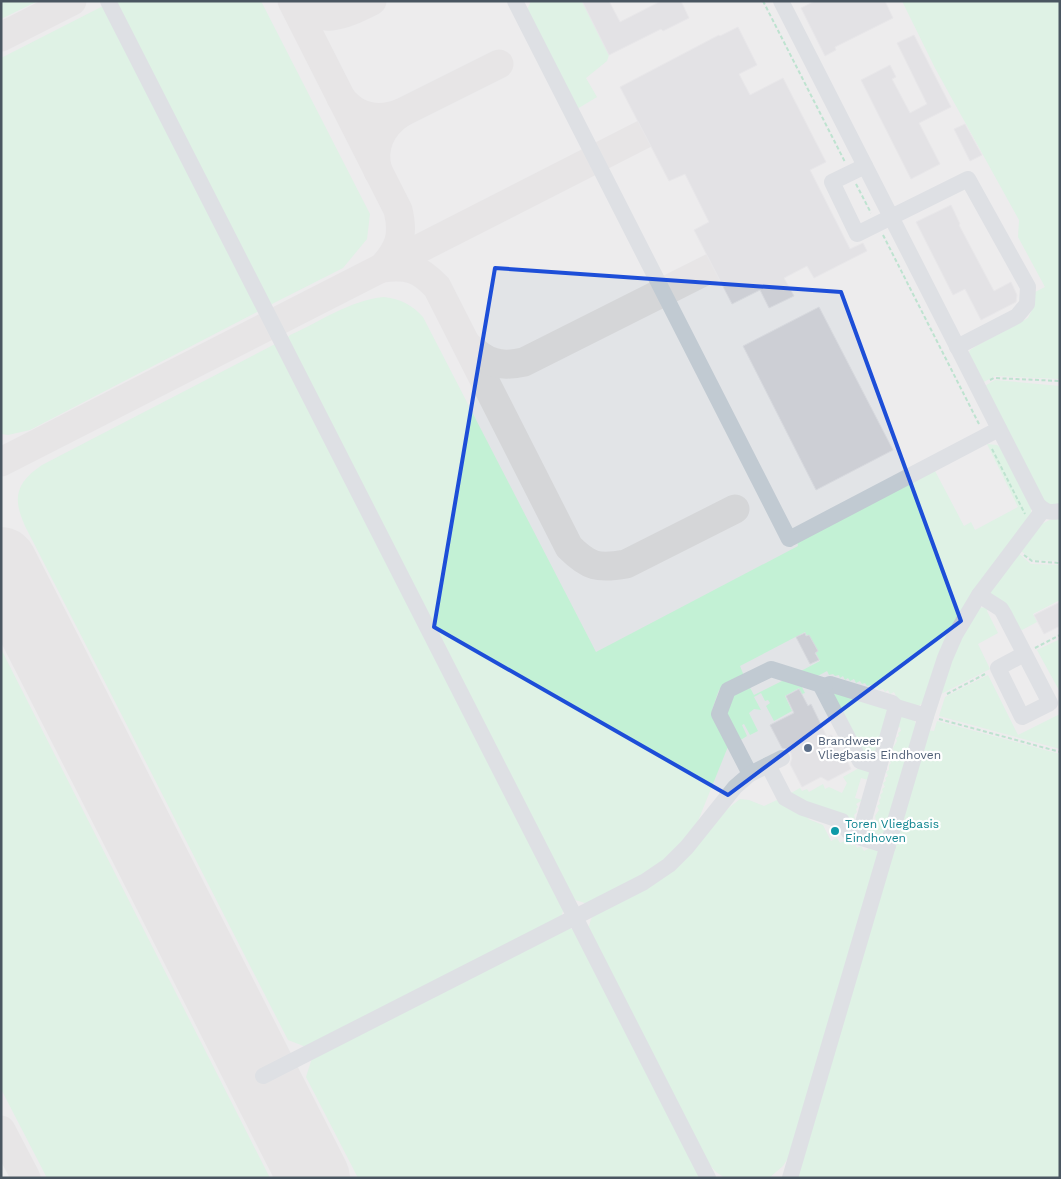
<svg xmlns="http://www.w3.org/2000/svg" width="1061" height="1179" viewBox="0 0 1061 1179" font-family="'Work Sans',sans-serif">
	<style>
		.airport { fill: #e2e4e7 }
		.green { fill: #c3f1d5 }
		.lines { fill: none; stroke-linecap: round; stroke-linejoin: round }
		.taxiway { stroke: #d5d6d8; stroke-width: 29 }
		.runway { stroke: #d5d6d8; stroke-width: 72 }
		.building { fill: #cdcfd5; stroke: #d7d9de }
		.path { stroke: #7ad0a6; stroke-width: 2; stroke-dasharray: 4 2.5; stroke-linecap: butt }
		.minor { stroke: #c1cad2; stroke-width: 16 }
		.marked { fill: none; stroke: #1d4ed8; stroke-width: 4; stroke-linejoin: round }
		.service-dot { fill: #5c6f8a; stroke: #fff; stroke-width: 2 }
		.culture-dot { fill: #0f9aa8; stroke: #fff; stroke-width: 2 }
		.labels { text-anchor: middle; stroke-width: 4.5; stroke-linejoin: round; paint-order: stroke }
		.service-label { font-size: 12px; fill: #4e5e75; stroke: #fff; text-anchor: start }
		.culture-label { font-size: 12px; fill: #0d838f; stroke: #fff; text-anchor: start }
	</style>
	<rect width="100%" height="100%" fill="#f5f3f3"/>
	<rect class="airport" x="1" y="1" width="1059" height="1177"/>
	<g class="green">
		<polygon points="1,1 38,1 1,19"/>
		<polygon points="114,1 261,1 370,214 367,239 343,268 270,305"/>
		<polygon points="531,1 585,1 610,52 607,61 586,78 597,97 577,109 527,10"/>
		<polygon points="902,1 1060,1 1060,379 995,376 982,383 968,356 970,350 978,345 1028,318 1033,308 1035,292 1045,287 1018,237 1019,220 935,68"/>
		<polygon points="105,5 259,311 30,430 8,435 1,434 1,58"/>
		<path d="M384,297C401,299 412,305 423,317L596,652L798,546L797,540L934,469L964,526L971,522L975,530L1018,507L987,444L997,445L1001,448L1031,508V514L925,702L916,707L899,702L894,692L890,694L888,690L885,692L883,689L879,690L877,687L874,689L871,685L867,686L865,683L862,684L860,681L856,683L854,679L850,681L848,678L845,680L843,676L840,678L839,675L835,676L833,674L829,675L827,671L814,678L799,672L820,661L805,632L740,666L744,676L719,690L712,710L729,746L727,749L696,826L684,841L656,867L588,904L572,899L286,339L290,335C320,322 350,300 384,297Z"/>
		<path d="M277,343L564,907L561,918L306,1047L288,1040L25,526C12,497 16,483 42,465Z"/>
		<polygon points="995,380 1060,386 1060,505 1048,506 1041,500 983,387"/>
		<path d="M1060,517V561L1032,560L1019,549C1032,533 1039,521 1060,517Z"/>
		<polygon points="1017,552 1031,564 1060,565 1060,600 1033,614 1037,622 1022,630 1016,628 991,596 990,588"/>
		<polygon points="989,607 987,611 998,633 978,644 990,669 941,694 931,727 928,726 952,651 976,608"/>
		<polygon points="1060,639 1060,692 1037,650"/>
		<polygon points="1,649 270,1178 47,1178 1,1089"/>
		<polygon points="988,675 1018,735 1060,714 1060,749 939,716 945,697"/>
		<polygon points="786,679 801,685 805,693 802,694 799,688 785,696 792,711 774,721 766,706 770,703 768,700 765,701 761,693 754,697 761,710 754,709 749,713 758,731 750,735 744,724 742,725 747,736 739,741 726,716 733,695 749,686 754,695"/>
		<polygon points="831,691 888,706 879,755 869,762"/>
		<polygon points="900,715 912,717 918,727 885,835 883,833 871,837 866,827 876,820 875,816 879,810 877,806 880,804 879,800 881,798 880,795 883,792 882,789 885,787 883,783 886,781 885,778 888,776 886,772 889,770 889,765 891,763 890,761 893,758 891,755 894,753 893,748 897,741 896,738 899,736 898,733 901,731 900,727 893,730"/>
		<polygon points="937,721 1060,754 1060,1178 795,1178 927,730 934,731"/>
		<polygon points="859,768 874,774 872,781 861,778 855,798 866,801 861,801 856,804 858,807 856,809 857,812 854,815 855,818 852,820 857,830 789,794 800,788 802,791 807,789 809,792 823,784 825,789 829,787 842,793 847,783 843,777"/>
		<polygon points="740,799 749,800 764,806 779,799 809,818 808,819 823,825 831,841 837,838 840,843 845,841 846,844 850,843 852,846 855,844 857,848 861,846 864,851 875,845 880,856 790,1155 783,1166 769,1178 725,1178 716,1172 708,1163 588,930 591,919 596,913"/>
		<polygon points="567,927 577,931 702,1178 358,1178 306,1077 312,1058"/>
	</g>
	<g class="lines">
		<g class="taxiway">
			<path d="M292,1L398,210C404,235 400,248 382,268"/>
			<path d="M293,1C321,26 342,16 372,1"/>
			<polyline points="1,37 72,1"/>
			<path d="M341,98C356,117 378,122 401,113C381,126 371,148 378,171"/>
			<polyline points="401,113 499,64"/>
			<path d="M382,268C408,265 419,268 437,287L569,547C589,567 598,569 626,564L735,509"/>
			<path d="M467,345C486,362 498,368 524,362L713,267"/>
			<polyline points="1,462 644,134"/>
			<polyline points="1,1130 26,1178"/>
		</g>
		<polyline class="runway" points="1,563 314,1178"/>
	</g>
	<g class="building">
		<polygon points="582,1 609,1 620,22 661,1 681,1 689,18 663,31 661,29 609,55"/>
		<polygon points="815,1 885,1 893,18 835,47 836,50 825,56 801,8"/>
		<polygon points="738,27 757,65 739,74 750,95 783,78 826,162 810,170 850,249 863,243 867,251 814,278 807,266 784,278 794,296 769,308 760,290 732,304 694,230 709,222 685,174 669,181 620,87 719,35 720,36"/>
		<polygon points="914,35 951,107 919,123 940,164 911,179 861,80 890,65 896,77 892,79 910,113 927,104 897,43"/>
		<polygon points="965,124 982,155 970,161 954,129"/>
		<polygon points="951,205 960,224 959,225 994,291 1011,282 1017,295 1016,302 981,320 965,289 953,295 916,222"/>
		<polygon points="819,307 893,450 816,490 743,346"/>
		<polygon points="1060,602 1060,626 1044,634 1034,615"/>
		<polygon points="805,633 806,636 809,635 818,651 815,653 819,660 810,664 796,637"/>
		<polygon points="799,689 808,706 811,704 827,737 831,735 836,739 840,747 837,754 845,756 851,769 828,781 821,777 802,787 790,764 792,758 791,753 787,749 782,748 770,725 794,713 786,696"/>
	</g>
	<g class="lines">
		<g class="path">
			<polyline points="763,1 845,162"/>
			<polyline points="856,184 871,213"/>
			<polyline points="883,235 979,424"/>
			<polyline points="990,380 994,378 1060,381"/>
			<polyline points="992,449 1025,514"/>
			<polyline points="1024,555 1032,561 1060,563"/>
			<polyline points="1035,648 1060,635"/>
			<polyline points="947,694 985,674"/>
			<polyline points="939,719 1060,752"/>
		</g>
		<g class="minor">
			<polyline points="108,1 708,1178"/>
			<polyline points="515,1 789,539 999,429"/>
			<path d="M781,1L1038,505C1045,512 1050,513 1060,511"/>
			<polyline points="865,166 832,182 857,234 968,179 1028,287 1027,304 1017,316 957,347"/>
			<polyline points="979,595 1001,609 1004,614 1050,703 1022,717 998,668 1024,654"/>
			<polyline points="768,765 785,798 803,808 842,821 848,831 859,837"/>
			<polyline points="879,767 860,761 822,688 830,684 892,703 896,707"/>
			<polyline points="750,774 719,714 728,690 771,669 825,686"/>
			<polyline points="888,846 859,837 896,707 926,716"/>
			<polyline points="263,1076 644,882 669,865 687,847 735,787 750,774 782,758"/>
			<polyline points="790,1178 926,716 945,658 955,635 979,595 1043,510"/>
		</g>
	</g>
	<path d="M0 0H1061V1179H0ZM495,268L841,292L961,621L728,795L434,627Z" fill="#f5f3f3" fill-opacity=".55" fill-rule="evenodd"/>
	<path class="marked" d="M495,268L841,292L961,621L728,795L434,627Z"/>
	<circle class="service-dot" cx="808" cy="748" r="5"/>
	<circle class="culture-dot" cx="835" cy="831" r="5"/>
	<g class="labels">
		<g class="service-label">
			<text x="818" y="745">Brandweer<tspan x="818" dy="14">Vliegbasis Eindhoven</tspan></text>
		</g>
		<g class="culture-label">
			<text x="845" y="828">Toren Vliegbasis<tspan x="845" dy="14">Eindhoven</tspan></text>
		</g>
	</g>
	<rect width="1061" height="1179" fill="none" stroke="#4a5661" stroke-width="5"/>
</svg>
